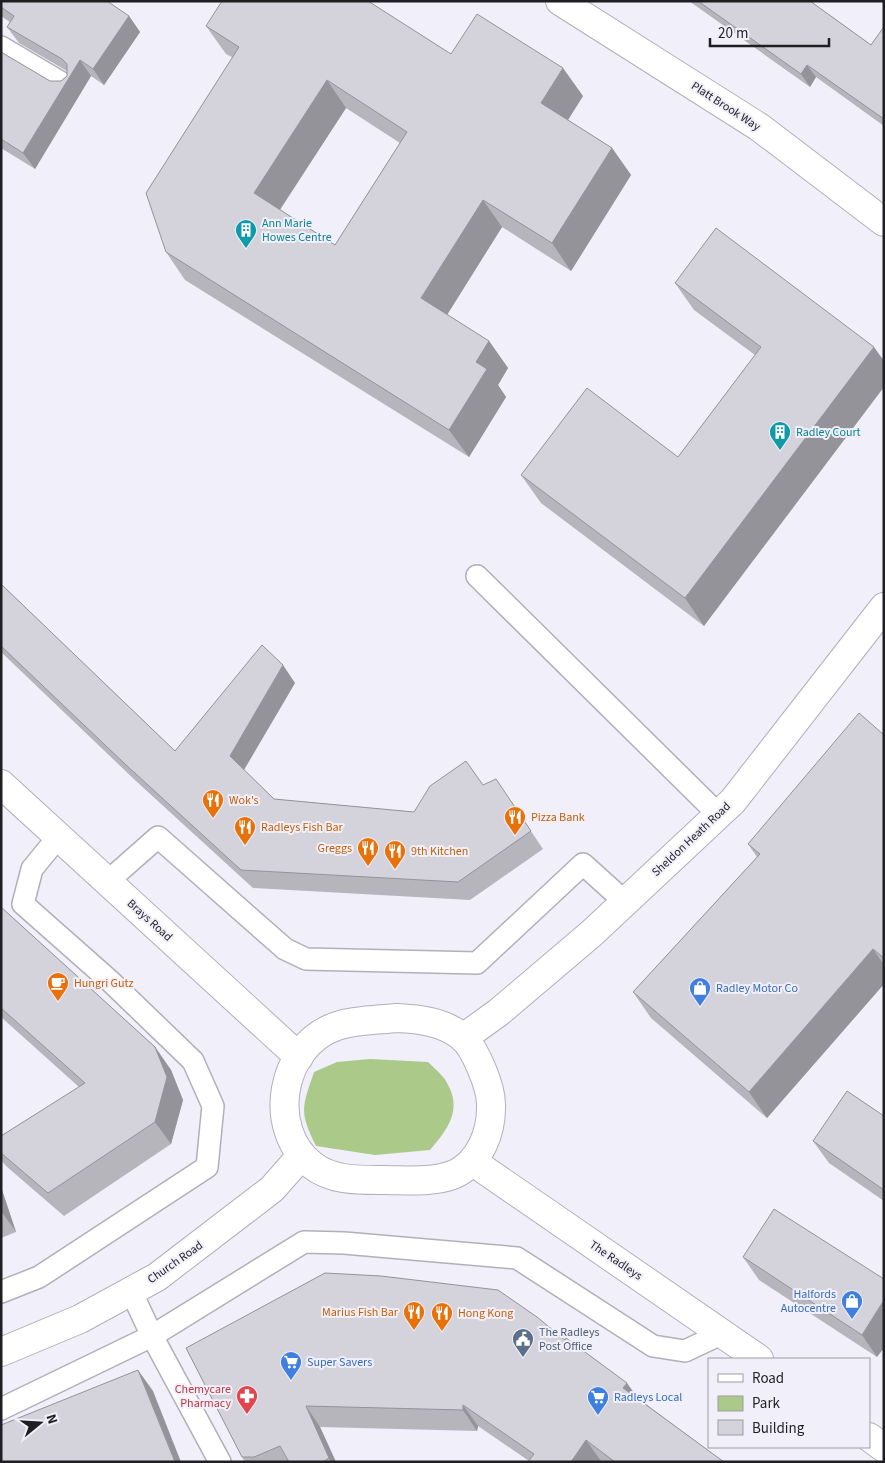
<svg xmlns="http://www.w3.org/2000/svg" width="885" height="1463" viewBox="0 0 885 1463" font-family="'Source Sans 3',sans-serif">
	<style>
		.green { fill: #abc988 }
		.lines { fill: none; stroke-linecap: round; stroke-linejoin: round }
		.service-casing { stroke: #b1b0b9; stroke-width: 24 }
		.minor-casing { stroke: #b1b0b9; stroke-width: 30 }
		.tertiary-casing { stroke: #b1b0b9; stroke-width: 30 }
		.service { stroke: #fff; stroke-width: 21 }
		.minor { stroke: #fff; stroke-width: 28 }
		.tertiary { stroke: #fff; stroke-width: 28 }
		.wall { fill: #b6b5bc; fill-rule: evenodd }
		.shaded-wall { fill: #949399 }
		.building { fill: #d4d2db; stroke: #949399; fill-rule: evenodd }
		.labels { text-anchor: middle; stroke-width: 4; stroke-linejoin: round; paint-order: stroke }
		.street-label { font-size: 12px; fill: #1f1e22; stroke: #f1eff9 }
		.culture-label { font-size: 12px; fill: #0d838f; stroke: #f1eff9; text-anchor: start }
		.food-label { font-size: 12px; fill: #c56008; stroke: #f1eff9; text-anchor: start }
		.shop-label { font-size: 12px; fill: #366cbe; stroke: #f1eff9; text-anchor: start }
		.service-label { font-size: 12px; fill: #4e5e75; stroke: #f1eff9; text-anchor: start }
		.health-label { font-size: 12px; fill: #be3a42; stroke: #f1eff9; text-anchor: end }
	</style>
	<rect width="100%" height="100%" fill="#f1eff9"/>
	<path class="green" d="M370,1059L428,1062C434,1068 443,1075 447,1083C463,1110 447,1130 430,1150L375,1155L316,1146C299,1111 302,1108 314,1072L337,1062Z"/>
	<g class="lines">
		<g class="service-casing">
			<g id="service">
				<polyline points="1,47 67,86"/>
				<polyline points="477,576 719,815"/>
				<polyline points="107,882 158,837 285,949 306,959 477,963 583,864 624,901"/>
				<polyline points="131,1291 152,1336 220,1462"/>
				<polyline points="1,1292 39,1277 207,1167 213,1106 193,1061 109,980 23,904 32,869 59,836"/>
				<polyline points="1,1409 152,1336 304,1242 344,1243 517,1258 653,1346 685,1351 723,1333"/>
			</g>
		</g>
		<g class="minor-casing">
			<polyline id="minor" points="560,1 759,127 884,222"/>
		</g>
		<g class="tertiary-casing">
			<g id="tertiary">
				<polyline points="1,784 299,1057"/>
				<path d="M397,1018C420,1019 443,1022 461,1036C475,1047 491,1087 491,1104C492,1132 480,1162 455,1174C433,1183 407,1180 384,1180C359,1180 332,1181 312,1165C266,1129 280,1045 337,1026C355,1020 378,1020 397,1018Z"/>
				<polyline points="463,1038 499,1012 592,933 733,801 884,607"/>
				<polyline points="473,1162 759,1359"/>
				<polyline points="1,1352 80,1319 157,1277 272,1189 301,1156"/>
				<polyline points="869,1437 884,1448"/>
			</g>
		</g>
		<use href="#service" class="service"/>
		<use href="#minor" class="minor"/>
		<use href="#tertiary" class="tertiary"/>
	</g>
	<g class="wall">
		<polygon points="1,1 129,16 140,32 104,85 91,76 35,169 1,148 1,52 50,81 61,81 67,76 67,71 19,43 7,27 10,22 1,16"/>
		<polygon points="689,1 810,1 871,45 884,29 884,126 816,77 810,87"/>
		<path d="M206,26L451,54L583,96L568,120L612,148L631,175L571,271L502,227L447,315L489,341L508,368L498,385L506,397L469,457L185,280L166,252L232,57L226,54ZM346,108L400,143L335,245L280,210Z"/>
		<polygon points="675,283 884,361 704,626 541,503 521,475 678,457 755,355 694,310"/>
		<polygon points="1,584 175,751 295,683 244,770 274,799 414,812 483,785 508,797 543,849 470,900 253,888 137,782 1,652"/>
		<polygon points="884,735 884,984 767,1118 651,1018 633,992 757,857 748,844"/>
		<polygon points="1,907 155,1047 171,1070 183,1100 171,1144 64,1216 6,1166 1,1160 1,1136 79,1087 1,1017"/>
		<polygon points="884,1116 884,1201 829,1163 813,1141"/>
		<polygon points="1,1187 16,1232 1,1238"/>
		<polygon points="743,1257 884,1279 877,1357 759,1280"/>
		<polygon points="565,1340 639,1399 724,1462 602,1462 601,1461 600,1462 528,1462 529,1461 478,1426 477,1431 320,1427 336,1462 245,1462 242,1457 186,1348"/>
	</g>
	<g class="shaded-wall">
		<polygon points="129,16 140,32 104,85 93,69"/>
		<polygon points="80,60 91,76 35,169 23,153"/>
		<polygon points="807,65 816,77 810,87 801,74"/>
		<polygon points="563,68 583,96 561,131 541,103"/>
		<polygon points="327,80 346,108 273,220 254,193"/>
		<polygon points="612,148 631,175 571,271 552,243"/>
		<polygon points="483,200 502,227 440,326 421,298"/>
		<polygon points="489,341 508,368 498,385 506,397 469,457 449,430 476,362"/>
		<polygon points="874,347 884,361 884,387 704,626 685,598"/>
		<polygon points="283,665 295,683 242,773 230,756"/>
		<polygon points="873,949 884,965 884,984 767,1118 749,1092"/>
		<polygon points="155,1047 171,1070 183,1100 171,1144 155,1122"/>
		<polygon points="1,1187 16,1232 1,1211"/>
		<polygon points="884,1300 884,1348 877,1357 862,1335"/>
		<polygon points="138,1370 153,1391 181,1462 175,1462"/>
		<polygon points="627,1383 642,1404 623,1388"/>
		<polygon points="463,1405 478,1426 477,1431 463,1410"/>
		<polygon points="306,1406 320,1427 336,1462 331,1462 329,1458"/>
		<polygon points="586,1440 601,1461 600,1462 571,1462"/>
	</g>
	<g class="building">
		<polygon points="1,1 107,1 129,16 93,69 80,60 23,153 1,139 1,52 50,81 61,81 67,76 67,64 62,59 7,27 14,16 1,7"/>
		<path d="M222,1H368L451,54L477,14L563,68L541,103L612,148L552,243L483,200L421,298L489,341L476,362L487,369L449,430L166,252L146,193L239,47L206,26ZM327,80L407,132L335,245L254,193Z"/>
		<polygon points="698,1 810,1 871,45 883,28 884,29 884,119 807,65 801,74"/>
		<polygon points="716,228 874,347 685,598 521,475 587,388 678,457 761,347 675,283"/>
		<polygon points="1,584 175,751 262,645 283,665 230,756 274,799 414,812 430,786 466,761 483,785 496,779 531,831 458,882 241,870 125,764 1,646"/>
		<polygon points="859,713 884,735 884,958 873,949 749,1092 633,992 760,854 748,844"/>
		<polygon points="1,907 155,1047 167,1077 155,1122 48,1193 1,1153 1,1136 85,1083 1,1008"/>
		<polygon points="847,1091 884,1116 884,1190 813,1141"/>
		<polygon points="774,1209 884,1279 884,1300 862,1335 743,1257"/>
		<polygon points="325,1273 381,1276 498,1290 537,1317 565,1340 566,1338 627,1383 623,1388 724,1462 615,1462 586,1440 571,1462 528,1462 534,1454 463,1405 463,1410 306,1406 329,1458 323,1462 289,1462 280,1446 254,1457 242,1457 186,1348"/>
		<polygon points="138,1370 175,1462 1,1462 1,1425"/>
	</g>
	<defs>
		<g id="building-pin" transform="scale(1.125)"><path d="M0 17L-7.5 6A9.5 9.5 0 1 1 7.5 6Z" fill="#0f9aa8" stroke="#f1eff9"/><path d="M-4-6H4V6H1V3H-1V6H-4ZM-2.5-4.3h1.7v1.8h-1.7ZM.8-4.3h1.7v1.8H.8ZM-2.5-1h1.7V.8h-1.7ZM.8-1h1.7V.8H.8Z" fill="#fff"/></g>
		<g id="restaurant-pin" transform="scale(1.125)"><path d="M0 17L-7.5 6A9.5 9.5 0 1 1 7.5 6Z" fill="#e8710a" stroke="#f1eff9"/><path d="M-5-6h1v4h1v-4h1v4h1v-4h1v5L-1.5 .5V6h-2V.5L-5-1ZM5-6V6H3V1.5H1.5Q1.5-4 5-6Z" fill="#fff"/></g>
		<g id="cafe-pin" transform="scale(1.125)"><path d="M0 17L-7.5 6A9.5 9.5 0 1 1 7.5 6Z" fill="#e8710a" stroke="#f1eff9"/><path d="M-5.5-4.5H6V0H3Q3 3.5 0 3.5H-2.5Q-5.5 3.5-5.5 0ZM3-3.2v2h1.7v-2ZM-6 4.5H4V6H-6Z" fill="#fff"/></g>
		<g id="shop-pin" transform="scale(1.125)"><path d="M0 17L-7.5 6A9.5 9.5 0 1 1 7.5 6Z" fill="#3f7fe0" stroke="#f1eff9"/><path d="M-5-2.5h2.3a2.7 3.5 0 0 1 5.4 0H5L5.5 6h-11ZM-1.5-2.5h3a1.5 2.3 0 0 0-3 0Z" fill="#fff"/></g>
		<g id="civic-pin" transform="scale(1.125)"><path d="M0 17L-7.5 6A9.5 9.5 0 1 1 7.5 6Z" fill="#5c6f8a" stroke="#f1eff9"/><path d="M-.6-6.5H3V-4.5H.6V-3L4-1V1h2V6H-6V1h2V-1L-.6-3ZM-1.2 2.5V6h2.4V2.5Z" fill="#fff"/></g>
		<g id="supermarket-pin" transform="scale(1.125)"><path d="M0 17L-7.5 6A9.5 9.5 0 1 1 7.5 6Z" fill="#3f7fe0" stroke="#f1eff9"/><path d="M-6-5.5h2.5l.6 2H6L4.5 2H-2.5L-4.4-4H-6ZM-1.5 3.2a1.3 1.3 0 1 0 .1 0ZM3 3.2a1.3 1.3 0 1 0 .1 0Z" fill="#fff"/></g>
		<g id="pharmacy-pin" transform="scale(1.125)"><path d="M0 17L-7.5 6A9.5 9.5 0 1 1 7.5 6Z" fill="#e0444e" stroke="#f1eff9"/><path d="M-2-6h4v4h4v4h-4v4h-4v-4h-4v-4h4Z" fill="#fff"/></g>
	</defs>
	<g fill-rule="evenodd">
		<use href="#building-pin" x="246" y="230"/>
		<use href="#building-pin" x="780" y="432"/>
		<use href="#restaurant-pin" x="213" y="800"/>
		<use href="#restaurant-pin" x="515" y="817"/>
		<use href="#restaurant-pin" x="245" y="827"/>
		<use href="#restaurant-pin" x="368" y="848"/>
		<use href="#restaurant-pin" x="395" y="851"/>
		<use href="#cafe-pin" x="58" y="983"/>
		<use href="#shop-pin" x="700" y="988"/>
		<use href="#shop-pin" x="852" y="1301"/>
		<use href="#restaurant-pin" x="414" y="1312"/>
		<use href="#restaurant-pin" x="442" y="1313"/>
		<use href="#civic-pin" x="523" y="1339"/>
		<use href="#supermarket-pin" x="291" y="1362"/>
		<use href="#pharmacy-pin" x="247" y="1396"/>
		<use href="#supermarket-pin" x="598" y="1397"/>
	</g>
	<g class="labels">
		<g class="street-label">
			<text transform="translate(726 106) rotate(33)" y="4">Platt Brook Way</text>
			<text transform="translate(691 839) rotate(-43)" y="4">Sheldon Heath Road</text>
			<text transform="translate(150 920) rotate(42)" y="4">Brays Road</text>
			<text transform="translate(616 1260) rotate(34)" y="4">The Radleys</text>
			<text transform="translate(175 1262) rotate(-35)" y="4">Church Road</text>
		</g>
		<g class="culture-label">
			<text x="262" y="227">Ann Marie<tspan x="262" dy="14">Howes Centre</tspan></text>
			<text x="796" y="436">Radley Court</text>
		</g>
		<g class="food-label">
			<text x="229" y="804">Wok's</text>
			<text x="531" y="821">Pizza Bank</text>
			<text x="261" y="831">Radleys Fish Bar</text>
			<text x="352" y="852" text-anchor="end">Greggs</text>
			<text x="411" y="855">9th Kitchen</text>
			<text x="74" y="987">Hungri Gutz</text>
			<text x="398" y="1316" text-anchor="end">Marius Fish Bar</text>
			<text x="458" y="1317">Hong Kong</text>
		</g>
		<g class="shop-label">
			<text x="716" y="992">Radley Motor Co</text>
			<text x="836" y="1298" text-anchor="end">Halfords<tspan x="836" dy="14">Autocentre</tspan></text>
			<text x="307" y="1366">Super Savers</text>
			<text x="614" y="1401">Radleys Local</text>
		</g>
		<g class="service-label">
			<text x="539" y="1336">The Radleys<tspan x="539" dy="14">Post Office</tspan></text>
		</g>
		<g class="health-label">
			<text x="231" y="1393">Chemycare<tspan x="231" dy="14">Pharmacy</tspan></text>
		</g>
	</g>
	<rect width="885" height="1463" fill="none" stroke="#1f1e22" stroke-width="5"/>
	<rect x="708" y="1358" width="162" height="90" fill="#f1eff9" stroke="#9d9ba3"/>
	<rect x="718" y="1374" width="25" height="8" fill="#ffffff" stroke="#9d9ba3"/>
	<text x="752" y="1383" font-size="15" fill="#1f1e22">Road</text>
	<rect x="718" y="1396" width="25" height="15" fill="#abc988" stroke="#9d9ba3"/>
	<text x="752" y="1408" font-size="15" fill="#1f1e22">Park</text>
	<rect x="718" y="1420" width="25" height="15" fill="#d4d2db" stroke="#9d9ba3"/>
	<text x="752" y="1433" font-size="15" fill="#1f1e22">Building</text>
	<g transform="translate(40 1423) rotate(72)" stroke="#f1eff9" stroke-width="4" paint-order="stroke">
	<path d="M0-4L9 19L0 12L-9 19Z" fill="#1f1e22"/>
	<text y="-8" font-size="14" font-weight="bold" text-anchor="middle" fill="#1f1e22">N</text>
	</g>
	<path d="M710 38v8h119v-8" fill="none" stroke="#1f1e22" stroke-width="2.5"/>
	<text x="718" y="38" font-size="15" fill="#1f1e22" stroke="#f1eff9" stroke-width="4" paint-order="stroke">20 m</text>
</svg>
